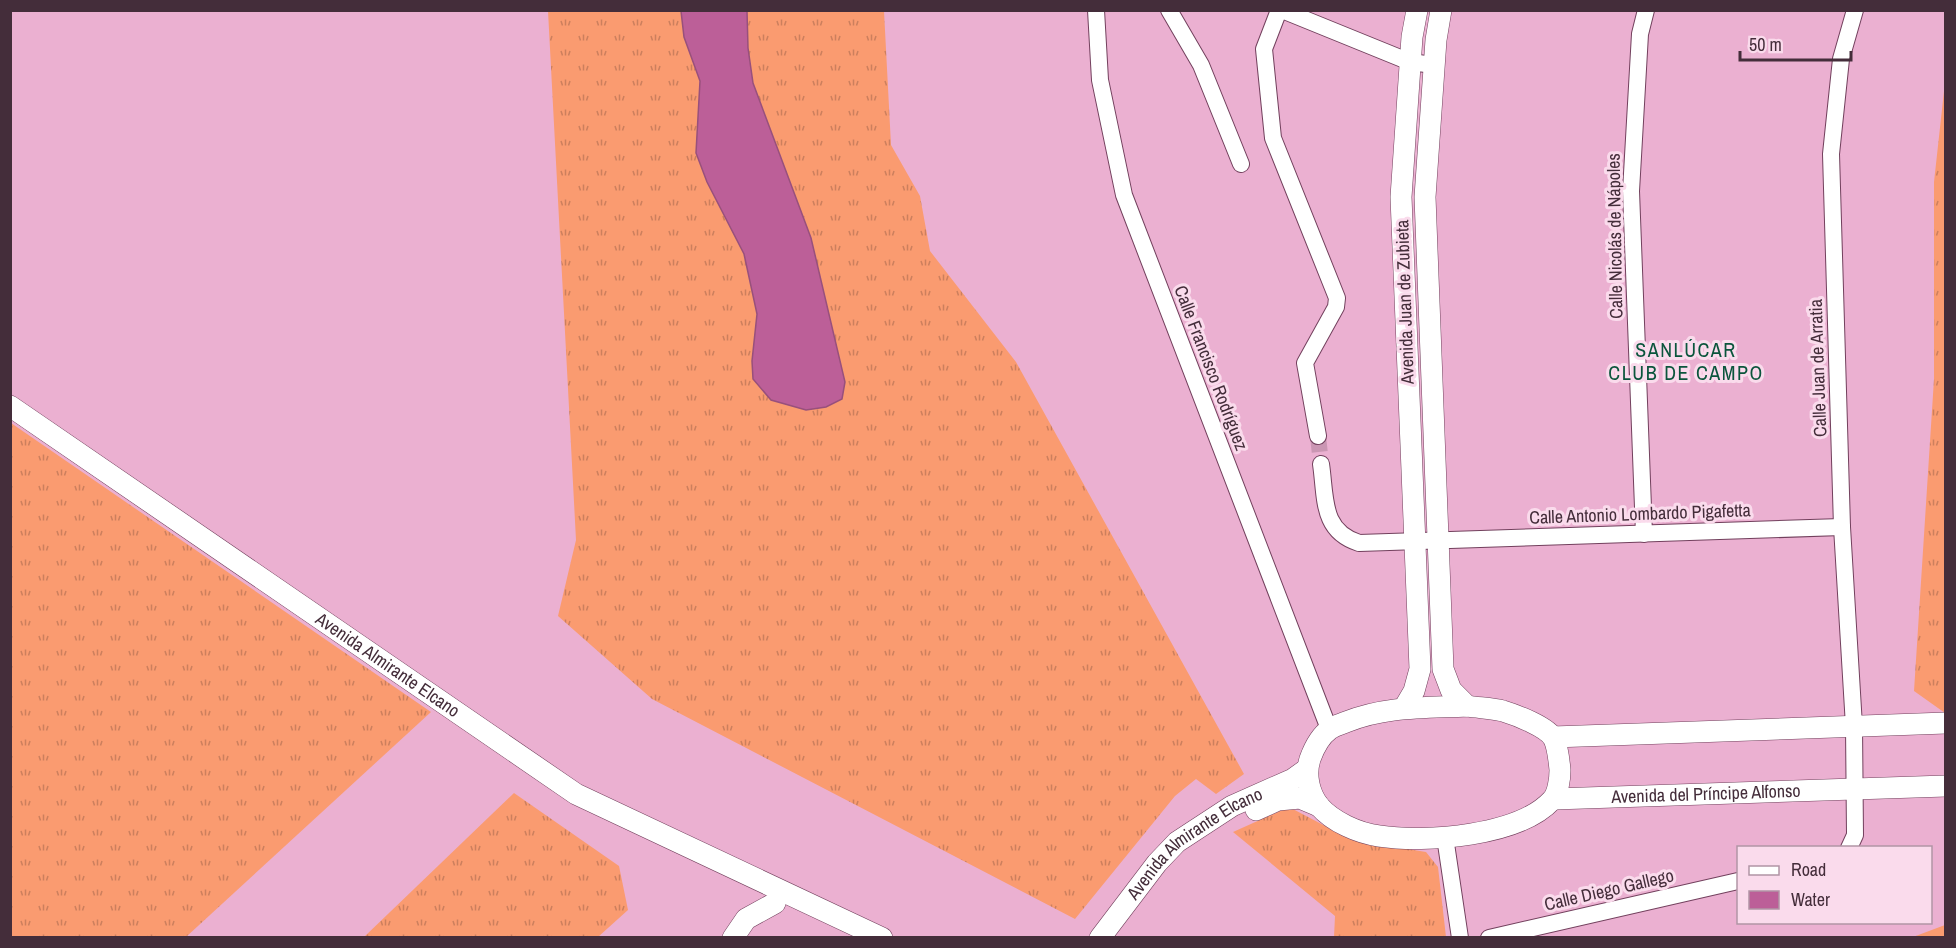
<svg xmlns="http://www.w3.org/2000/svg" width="1956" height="948" viewBox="0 0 1956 948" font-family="'Archivo Narrow',sans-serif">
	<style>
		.grass { fill: url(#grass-tufts) }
		.water { fill: #bc5f98; stroke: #98507c; stroke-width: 1.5 }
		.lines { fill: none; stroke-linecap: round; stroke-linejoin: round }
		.minor-tunnel { stroke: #ca96b3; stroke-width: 16; stroke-dasharray: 16 8; stroke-linecap: butt }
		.minor-casing { stroke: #72405d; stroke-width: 18 }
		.tertiary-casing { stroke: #72405d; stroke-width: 22 }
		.minor { stroke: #fff; stroke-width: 16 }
		.tertiary { stroke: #fff; stroke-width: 21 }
		.labels { text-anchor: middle; stroke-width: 6; stroke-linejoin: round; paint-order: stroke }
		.street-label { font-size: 18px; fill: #442d3a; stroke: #fadbec }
		.neighbourhood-label { font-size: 20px; letter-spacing: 1.5px; fill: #0b553c; stroke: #fadbec }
	</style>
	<defs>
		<pattern id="grass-tufts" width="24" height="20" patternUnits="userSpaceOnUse" patternTransform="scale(1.5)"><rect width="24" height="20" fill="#fa9b70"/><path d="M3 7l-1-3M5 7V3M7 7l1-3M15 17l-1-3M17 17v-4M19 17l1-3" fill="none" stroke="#cc7f5d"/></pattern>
	</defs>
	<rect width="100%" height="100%" fill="#ebb0d1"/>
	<g class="grass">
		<polygon points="548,11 884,11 891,145 920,196 930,251 1016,362 1244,774 1216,794 1196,779 1175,796 1075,919 652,699 558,616 576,540"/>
		<polygon points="1945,82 1945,713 1914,691 1934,379 1934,182"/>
		<polygon points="11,423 431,712 186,937 11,937"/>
		<polygon points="514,793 619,866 628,910 598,937 364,937"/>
		<polygon points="1289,807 1352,840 1426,852 1438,867 1446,937 1334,937 1335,916 1233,832"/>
		<polygon points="1945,925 1945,937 1913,937"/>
	</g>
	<polygon class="water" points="681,11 747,11 748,48 753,83 811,238 845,382 842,399 826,407 806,410 771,400 753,379 752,361 757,314 744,254 707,182 696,153 700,81 684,37"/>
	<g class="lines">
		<polyline class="minor-tunnel" points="1318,436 1321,464"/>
		<g class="minor-casing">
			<g id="minor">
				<polyline points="1096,10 1100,80 1124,195 1329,729"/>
				<polyline points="1169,10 1201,65 1241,164"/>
				<polyline points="1279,10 1264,49 1273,138 1337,298 1336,307 1305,363 1318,436"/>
				<polyline points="1282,10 1410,62 1434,65"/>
				<path d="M1321,464C1326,498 1321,531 1359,543L1842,527"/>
				<polyline points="1644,534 1631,191 1640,34 1646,10"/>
				<polyline points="1445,837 1460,938"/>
				<polyline points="1849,848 1855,835 1854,726 1842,527 1831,154 1841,59 1855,10"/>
				<polyline points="1489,938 1738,881"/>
			</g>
		</g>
		<g class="tertiary-casing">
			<g id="tertiary">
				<polyline points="1441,10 1436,40 1425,197 1443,669 1451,690 1467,706"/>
				<path id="s1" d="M10,406L576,794L882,938"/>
				<path d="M1467,706C1479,708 1492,708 1503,711C1516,715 1548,727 1554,739C1558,748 1559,760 1560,770C1560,779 1558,794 1552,800C1519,836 1426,843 1379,836C1358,833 1333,822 1319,806C1309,793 1305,775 1310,759C1314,748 1320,736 1330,729C1334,726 1341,724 1346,722C1386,706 1425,708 1467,706Z"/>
				<polyline points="1404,708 1414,691 1420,669 1401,197 1412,37 1417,10"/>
				<polyline points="1553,737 1946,723"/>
				<path id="s2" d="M1554,799L1946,786"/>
				<polyline points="1256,810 1278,800 1300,798 1319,806"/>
				<polyline points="733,938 746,919 775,903"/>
				<path id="s3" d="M1100,938L1157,863L1177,842L1232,806L1293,779L1307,769"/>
			</g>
		</g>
		<use href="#minor" class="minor"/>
		<use href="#tertiary" class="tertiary"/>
	</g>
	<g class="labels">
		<g class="street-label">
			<text transform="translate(1615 236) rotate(-91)" y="6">Calle Nicolás de Nápoles</text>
			<text transform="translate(1405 302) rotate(-92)" y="6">Avenida Juan de Zubieta</text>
			<text transform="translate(1211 368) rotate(69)" y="6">Calle Francisco Rodríguez</text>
			<text transform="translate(1818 368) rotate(-92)" y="6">Calle Juan de Arratia</text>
			<text transform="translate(1640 514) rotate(-2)" y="6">Calle Antonio Lombardo Pigafetta</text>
			<text dy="6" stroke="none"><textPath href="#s1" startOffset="458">Avenida Almirante Elcano</textPath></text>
			<text dy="6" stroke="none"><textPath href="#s2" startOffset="152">Avenida del Príncipe Alfonso</textPath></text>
			<text dy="6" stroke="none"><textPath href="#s3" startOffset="136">Avenida Almirante Elcano</textPath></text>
			<text transform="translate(1609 890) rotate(-13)" y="6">Calle Diego Gallego</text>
		</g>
		<g class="neighbourhood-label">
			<text x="1686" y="357">SANLÚCAR<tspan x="1686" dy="23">CLUB DE CAMPO</tspan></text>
		</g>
	</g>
	<rect width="1956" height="948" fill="none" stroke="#442d3a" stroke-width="24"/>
	<rect x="1737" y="846" width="195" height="78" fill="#fadbec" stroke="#b195a5" stroke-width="1.5"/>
	<rect x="1749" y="866" width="30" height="9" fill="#ffffff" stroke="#b195a5" stroke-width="1.5"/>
	<text x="1791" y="876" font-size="18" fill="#442d3a">Road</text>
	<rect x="1749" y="891" width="30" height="18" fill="#bc5f98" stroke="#b195a5" stroke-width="1.5"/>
	<text x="1791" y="906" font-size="18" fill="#442d3a">Water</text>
	<path d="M1740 51v9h111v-9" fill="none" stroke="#442d3a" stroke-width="3"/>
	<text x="1749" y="51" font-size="18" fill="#442d3a" stroke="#fadbec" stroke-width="4.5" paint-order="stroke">50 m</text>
</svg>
